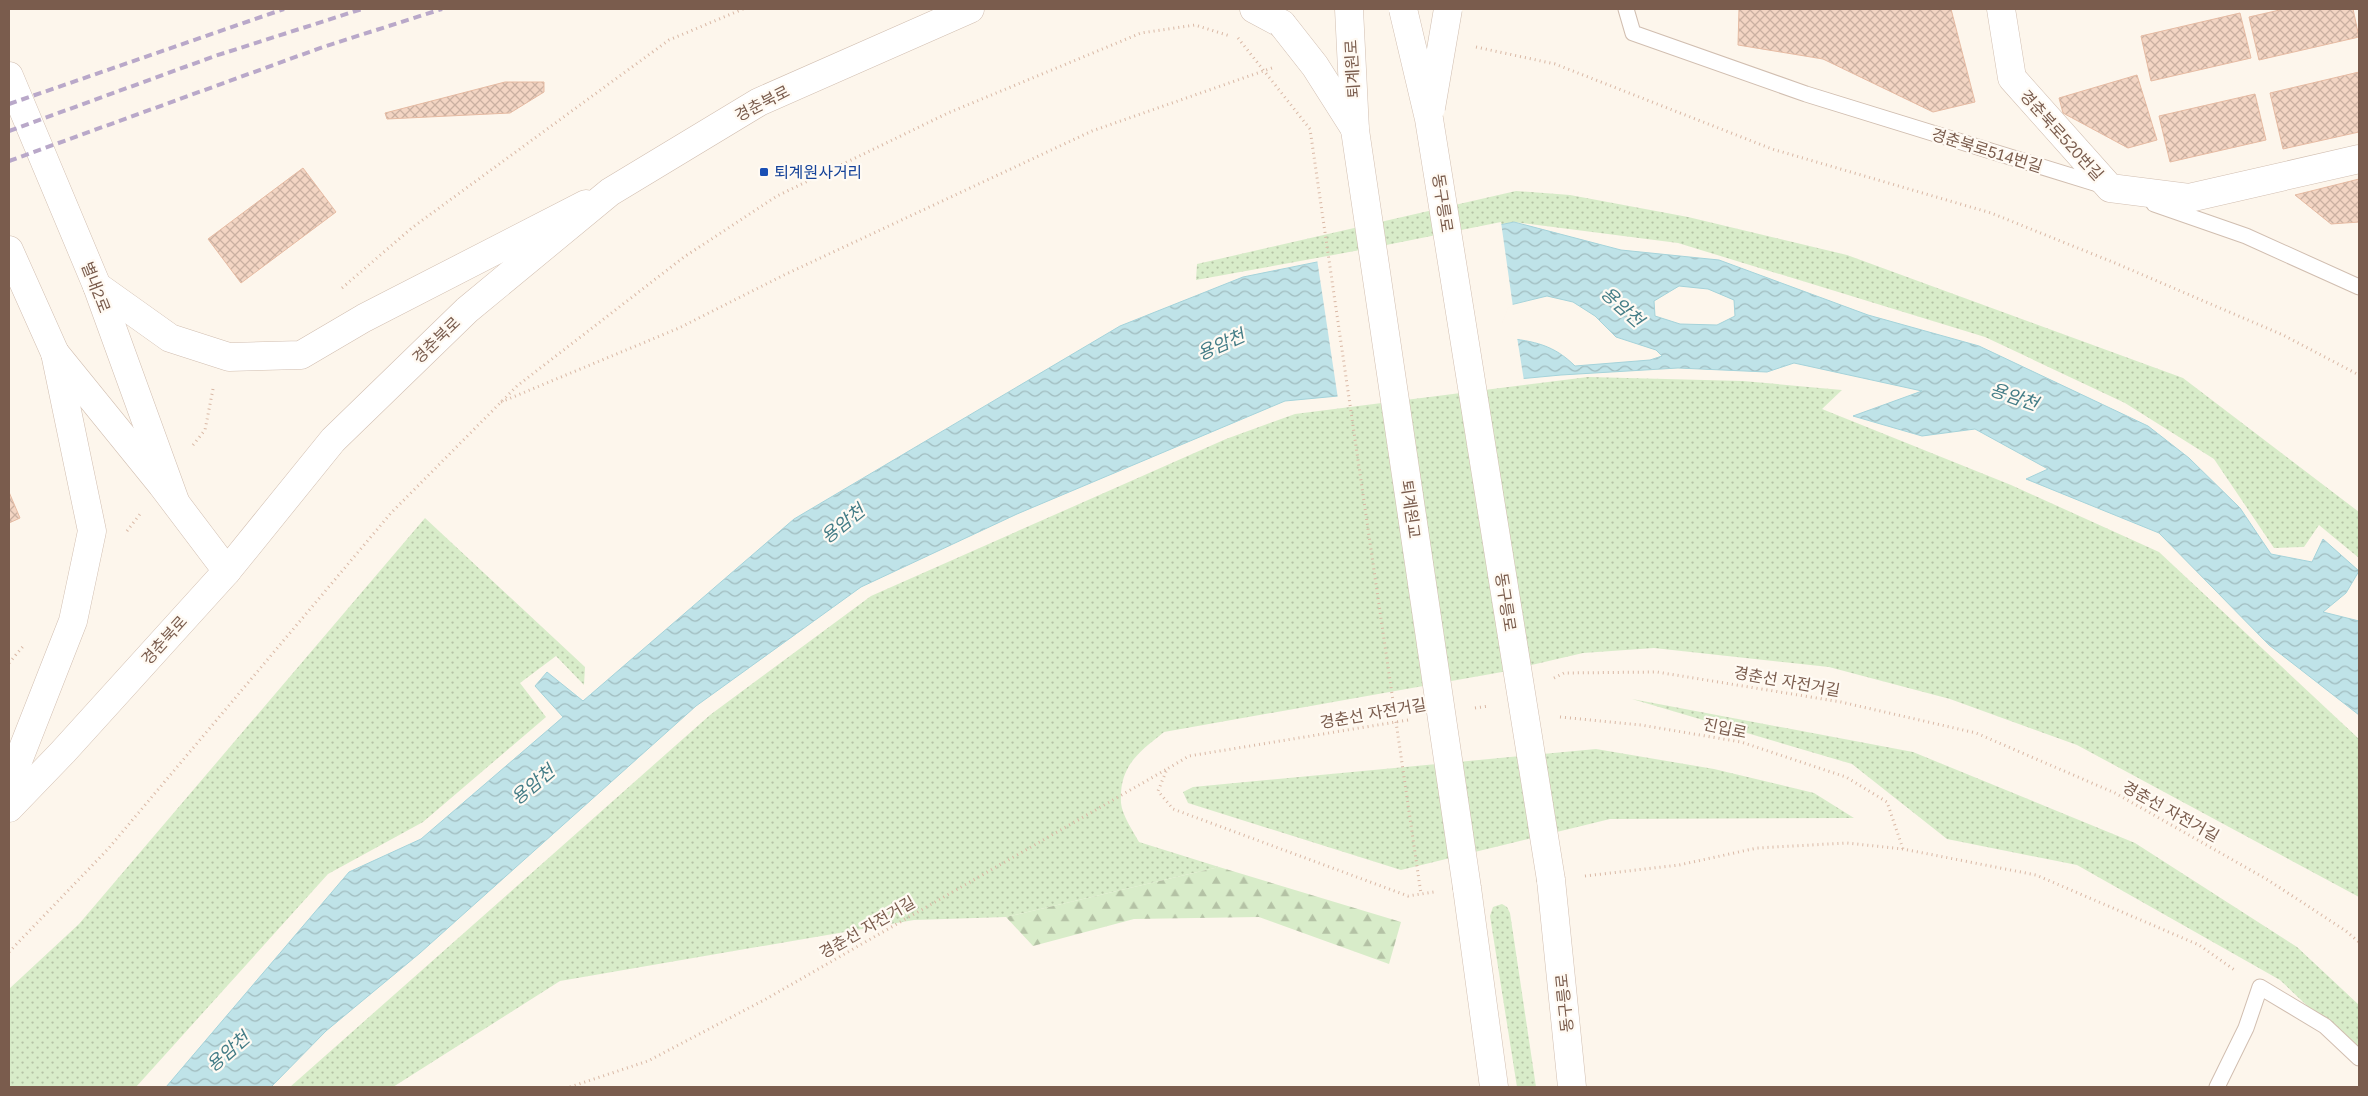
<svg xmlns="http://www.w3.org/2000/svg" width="2368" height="1096" viewBox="0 0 2368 1096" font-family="Arial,'Noto Sans KR',sans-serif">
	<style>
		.grass { fill: url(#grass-dots) }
		.forest { fill: url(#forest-firs) }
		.water { fill: url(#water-waves); stroke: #a5d3da; fill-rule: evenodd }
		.pier { fill: #fdf6ec }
		.building { fill: url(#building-cross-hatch); stroke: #e6bba3 }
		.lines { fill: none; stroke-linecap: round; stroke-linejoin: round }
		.service-casing { stroke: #d1beb0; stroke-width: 17 }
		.minor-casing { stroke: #d1beb0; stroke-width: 29 }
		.tertiary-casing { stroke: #d1beb0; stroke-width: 29 }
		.path { stroke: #d9b8a5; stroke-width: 3; stroke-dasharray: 1 4; stroke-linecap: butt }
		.service { stroke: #fff; stroke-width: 15 }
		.minor { stroke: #fff; stroke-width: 28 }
		.tertiary { stroke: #fff; stroke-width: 28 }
		.rail { stroke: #b9a8c9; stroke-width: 4; stroke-dasharray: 8 5; stroke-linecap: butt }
		.tertiary-bridge-casing { stroke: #d1beb0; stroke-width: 29; stroke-linecap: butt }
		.path-bridge { stroke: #d9b8a5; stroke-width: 3; stroke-dasharray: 1 4; stroke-linecap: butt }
		.tertiary-bridge { stroke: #fff; stroke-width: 28 }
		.transit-dot { fill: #1a4fb4; stroke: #fffaf3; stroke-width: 2 }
		.labels { text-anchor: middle; stroke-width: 4.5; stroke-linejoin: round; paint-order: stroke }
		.street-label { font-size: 16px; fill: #7a5c4d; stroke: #fffaf3 }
		.transit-label { font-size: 16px; fill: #164399; stroke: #fffaf3; text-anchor: start }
		.water-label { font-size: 18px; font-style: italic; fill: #437c86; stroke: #fffaf3 }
	</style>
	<defs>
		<pattern id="grass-dots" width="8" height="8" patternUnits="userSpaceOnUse" patternTransform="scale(1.25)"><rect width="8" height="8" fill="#d8ecc9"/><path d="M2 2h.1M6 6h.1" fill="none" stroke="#b4c2a5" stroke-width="1.8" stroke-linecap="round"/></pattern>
		<pattern id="forest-firs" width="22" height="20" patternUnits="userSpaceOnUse" patternTransform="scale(1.25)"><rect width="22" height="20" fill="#d8ecc9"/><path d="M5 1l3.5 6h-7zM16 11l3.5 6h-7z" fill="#b4c2a5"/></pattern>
		<pattern id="water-waves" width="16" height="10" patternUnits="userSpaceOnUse" patternTransform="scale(1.25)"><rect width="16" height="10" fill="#bfe3e8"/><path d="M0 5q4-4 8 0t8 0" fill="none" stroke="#a0bbbe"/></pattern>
		<pattern id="building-cross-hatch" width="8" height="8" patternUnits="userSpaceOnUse" patternTransform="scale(1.25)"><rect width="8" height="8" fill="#f3d5c3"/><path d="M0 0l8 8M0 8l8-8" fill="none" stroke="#cab0a1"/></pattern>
	</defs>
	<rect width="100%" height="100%" fill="#fdf6ec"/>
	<g class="grass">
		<polygon points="1516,191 1570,195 1688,217 1847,255 2183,378 2359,512 2359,558 2319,525 2304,547 2274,548 2214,459 2125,403 1985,337 1678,243 1514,222 1196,280 1197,264"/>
		<path d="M1588,377L1743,381L1842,390L1822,409L2011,485L2159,552L2359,739V897L2077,745L1950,699L1829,667L1654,648L1583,653L1502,672L1164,732C1138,753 1119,766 1121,803C1122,815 1133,831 1139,842L1219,867L1006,917L914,920L560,981L393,1087H290L710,715L871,596L1226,439L1295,414Z"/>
		<polygon points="425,518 585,667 584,685 556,656 520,683 546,717 423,822 328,874 136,1087 9,1087 9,989 79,924"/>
		<polygon points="1632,699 1913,752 2135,843 2297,947 2359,1005 2359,1055 2280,980 2077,865 1947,839 1852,764"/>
		<polygon points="1596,749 1714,769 1814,793 1854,818 1610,819 1401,870 1188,803 1183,792 1193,787"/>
		<polygon points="1502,904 1507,907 1510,913 1536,1087 1517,1087 1490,916 1493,907"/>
	</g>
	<polygon class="forest" points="1219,867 1401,922 1389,964 1259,917 1134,919 1033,946 1006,917"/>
	<path class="water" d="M1514,222L1621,250L1719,260L1868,315L1979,346L2148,426L2189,458L2240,508L2271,554L2312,562L2323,539L2359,571L2346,593L2323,612L2359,621V715L2269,645L2159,533L2026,479L2048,469L1975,429L1922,436L1853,416L1922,391L1794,363L1767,372L1678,368L1561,375L1285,401L1017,514L861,587L696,706L420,953L326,1031L271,1087H166L349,872L421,839L563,717L535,686L547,672L583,701L794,519L1120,326L1243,277ZM1679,286L1708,289L1734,300L1735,316L1717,325L1680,324L1655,316L1654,301ZM1547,296L1573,302L1595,316L1616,337L1656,350L1662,356L1650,360L1575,366C1554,345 1534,341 1505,338L1499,322L1506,306Z"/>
	<polygon class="pier" points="1501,222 1513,307 1508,308 1502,323 1507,336 1517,337 1524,381 1338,399 1317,259"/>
	<g class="building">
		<polygon points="1739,9 1951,9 1975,102 1933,112 1823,59 1738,45"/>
		<polygon points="2284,9 2353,9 2359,37 2259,60 2249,17"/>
		<polygon points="2240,13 2251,58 2151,81 2141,36"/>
		<polygon points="2359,72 2359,132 2283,149 2270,93"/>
		<polygon points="2137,75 2157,140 2128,148 2063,113 2059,98"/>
		<polygon points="505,82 544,82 544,92 510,113 387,119 385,113"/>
		<polygon points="2255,94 2266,140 2170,162 2159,116"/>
		<polygon points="303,168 336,212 241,283 208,239"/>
		<polygon points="2359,179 2359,222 2331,224 2295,195"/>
		<polygon points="9,492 20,518 9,523"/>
	</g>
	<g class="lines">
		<g class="service-casing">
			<g id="service">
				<polyline points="1626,9 1633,33 1806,94 2104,186"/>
				<polyline points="2154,204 2246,236 2359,287"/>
				<polyline points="2217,1087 2246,1028 2260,987 2325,1026 2359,1058"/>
			</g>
		</g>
		<g class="minor-casing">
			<g id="minor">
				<polyline points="2001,9 2012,78 2110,188 2189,198 2359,159"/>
				<polyline points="97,286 170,338 229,357 301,355 364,318 586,204"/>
				<polyline points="9,784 73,621 92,531 55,353"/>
			</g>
		</g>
		<g class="tertiary-casing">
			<g id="tertiary">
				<polyline points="1254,9 1282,24"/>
				<polyline points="9,76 97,286 175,501"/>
				<polyline points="9,250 55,353 162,485 227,571"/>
				<polyline points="9,808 63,752 227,571 333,440 467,310 610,192 759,102 970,9"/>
				<polyline points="1551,880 1572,1087"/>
				<polyline points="1467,888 1494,1087"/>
			</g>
		</g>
		<g class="path">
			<polyline points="1476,47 1555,64 1772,149 1991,213 2115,263 2283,335 2359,375"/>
			<polyline points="342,288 413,227 669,40 743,9"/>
			<polyline points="501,402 679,328 784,275 1092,131 1272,68"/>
			<polyline points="193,445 205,430 213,389"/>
			<polyline points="127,531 140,514"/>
			<polyline points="9,663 25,644"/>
			<polyline points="1554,678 1564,673 1657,672 1841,702 1976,733 2115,793 2268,880 2346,931 2359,942"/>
			<polyline points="1475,708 1489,706"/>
			<polyline points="1560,717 1641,725 1741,742 1846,777 1887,802 1903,849"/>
			<polyline points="1408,720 1189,756 1167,769 1158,791 1173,809 1408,896 1434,892"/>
			<polyline points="1585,876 1679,865 1757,848 1847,843 1903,849 2036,875 2199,945 2236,971"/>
			<polyline points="9,952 108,849 391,513 517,386 684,257 777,196 948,113 1141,33 1195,25 1230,36"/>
			<polyline points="570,1087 648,1061 766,999 1167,769"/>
		</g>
		<use href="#service" class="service"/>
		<use href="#minor" class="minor"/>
		<use href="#tertiary" class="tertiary"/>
		<g class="rail">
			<polyline points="9,104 284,9"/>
			<polyline points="9,131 215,56 362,9"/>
			<polyline points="9,161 323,47 442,9"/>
		</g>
		<g class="tertiary-bridge-casing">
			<g id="tertiary-bridge">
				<polyline points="1349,9 1355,130 1467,888"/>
				<polyline points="1403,9 1429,119 1551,880"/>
				<polyline points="1282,24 1315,66 1355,129"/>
				<polyline points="1431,108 1448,9"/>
			</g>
		</g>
		<polyline class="path-bridge" points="1238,38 1310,129 1421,894"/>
		<use href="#tertiary-bridge" class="tertiary-bridge"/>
	</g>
	<rect class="transit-dot" x="759" y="167" width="10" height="10" rx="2.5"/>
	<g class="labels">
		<g class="street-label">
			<text transform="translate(1352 69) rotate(-93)" y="6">퇴계원로</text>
			<text transform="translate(762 103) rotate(-27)" y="6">경춘북로</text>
			<text transform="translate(2062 135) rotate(48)" y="6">경춘북로520번길</text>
			<text transform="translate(1987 150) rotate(17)" y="6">경춘북로514번길</text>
			<text transform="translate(1443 203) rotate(81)" y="6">동구릉로</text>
			<text transform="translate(96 287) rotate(69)" y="6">별내2로</text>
			<text transform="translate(436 340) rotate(-44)" y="6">경춘북로</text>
			<text transform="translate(1411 509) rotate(82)" y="6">퇴계원교</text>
			<text transform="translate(1506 602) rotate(81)" y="6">동구릉로</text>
			<text transform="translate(164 640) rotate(-48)" y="6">경춘북로</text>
			<text transform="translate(1787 681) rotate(10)" y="6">경춘선 자전거길</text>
			<text transform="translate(1373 713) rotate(-10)" y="6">경춘선 자전거길</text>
			<text transform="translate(1725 728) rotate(12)" y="6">진입로</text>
			<text transform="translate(2171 811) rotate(29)" y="6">경춘선 자전거길</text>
			<text transform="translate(867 927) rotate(-30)" y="6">경춘선 자전거길</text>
			<text transform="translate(1564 1003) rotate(-96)" y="6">동구릉로</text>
		</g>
		<g class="transit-label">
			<text x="774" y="178">퇴계원사거리</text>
		</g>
		<g class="water-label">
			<text transform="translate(1622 307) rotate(42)" y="6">용암천</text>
			<text transform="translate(1221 345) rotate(-24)" y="6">용암천</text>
			<text transform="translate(2014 397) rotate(19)" y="6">용암천</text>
			<text transform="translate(843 524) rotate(-39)" y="6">용암천</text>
			<text transform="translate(533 785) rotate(-40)" y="6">용암천</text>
			<text transform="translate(228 1052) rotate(-41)" y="6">용암천</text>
		</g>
	</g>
	<rect width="2368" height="1096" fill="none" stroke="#7a5c4d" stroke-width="20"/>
</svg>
